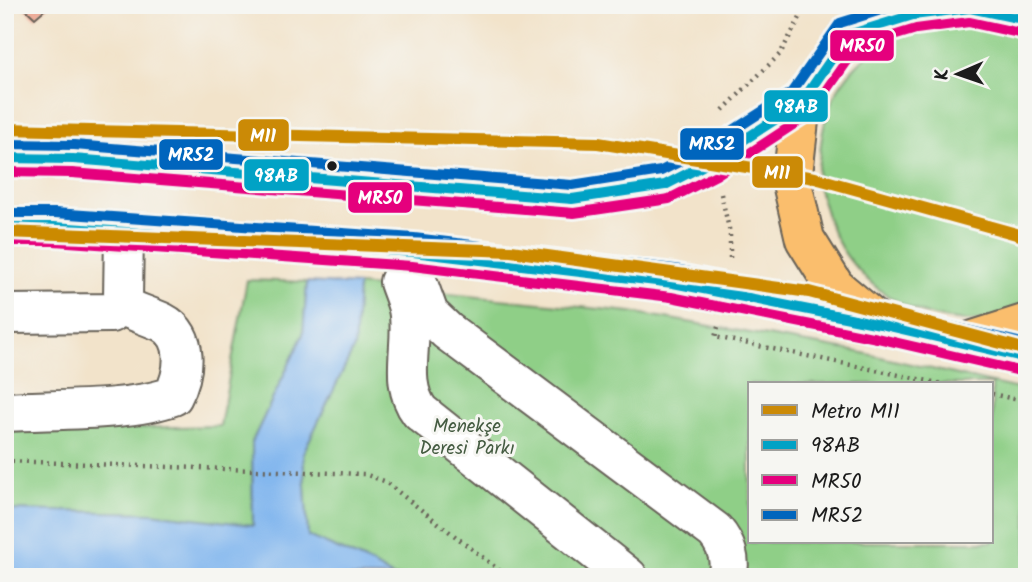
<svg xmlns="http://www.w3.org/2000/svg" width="1032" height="582" viewBox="0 0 1032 582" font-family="Kalam,sans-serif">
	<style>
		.green { fill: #8fcf87; stroke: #567652; stroke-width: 2; fill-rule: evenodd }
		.water { fill: #80b5ee; stroke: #4e6885; stroke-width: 2 }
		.building { fill: #eb9a83 }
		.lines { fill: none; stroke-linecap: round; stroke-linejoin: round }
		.minor-casing { stroke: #676259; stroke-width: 42 }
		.major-casing { stroke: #676259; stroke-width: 42 }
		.path { stroke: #676259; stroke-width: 4.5; stroke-dasharray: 2 5; stroke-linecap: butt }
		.minor { stroke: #fff; stroke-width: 38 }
		.major { stroke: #fabe6d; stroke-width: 38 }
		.bus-1-casing { stroke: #f6f6f2; stroke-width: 16 }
		.bus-2-casing { stroke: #f6f6f2; stroke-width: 16 }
		.bus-3-casing { stroke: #f6f6f2; stroke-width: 16 }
		.bus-1 { stroke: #01a2c5; stroke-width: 10 }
		.bus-2 { stroke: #e5007d; stroke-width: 10 }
		.bus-3 { stroke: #0065bd; stroke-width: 10 }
		.metro-1-casing { stroke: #f6f6f2; stroke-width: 18 }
		.metro-1 { stroke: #cb8a06; stroke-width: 12 }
		.bus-dot { fill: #1c1c1c; stroke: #f6f6f2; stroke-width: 2.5 }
		.labels { text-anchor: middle; stroke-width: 6; stroke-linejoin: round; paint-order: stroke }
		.park-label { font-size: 19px; fill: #445b41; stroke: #f6f6f2 }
		.line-badge { stroke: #f6f6f2; stroke-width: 2.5 }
		.badge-label { font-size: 19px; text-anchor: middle; font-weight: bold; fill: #fff }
	</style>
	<rect width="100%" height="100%" fill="#f6f6f2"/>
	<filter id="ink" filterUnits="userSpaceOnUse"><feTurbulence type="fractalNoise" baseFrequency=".0143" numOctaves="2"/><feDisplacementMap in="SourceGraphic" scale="14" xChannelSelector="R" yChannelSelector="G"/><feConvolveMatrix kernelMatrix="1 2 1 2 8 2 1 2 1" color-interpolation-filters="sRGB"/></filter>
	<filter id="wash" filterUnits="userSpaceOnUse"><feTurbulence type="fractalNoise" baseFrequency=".00686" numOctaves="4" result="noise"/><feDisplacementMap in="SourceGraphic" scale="28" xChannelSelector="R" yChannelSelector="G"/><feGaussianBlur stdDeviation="1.57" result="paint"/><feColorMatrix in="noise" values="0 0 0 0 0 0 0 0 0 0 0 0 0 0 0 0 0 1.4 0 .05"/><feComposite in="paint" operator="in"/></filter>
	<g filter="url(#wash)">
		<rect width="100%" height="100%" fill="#f2e3ca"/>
		<g class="green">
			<path d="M916,24L1027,27V309C945,345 848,295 825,210C822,200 818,189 817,179C817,171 819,161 820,153C822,129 828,103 842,83C862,54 887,40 916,24Z"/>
			<polygon points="247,280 307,282 303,335 252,442 253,526 151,513 5,510 5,431 220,426"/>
			<path d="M358,285L631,312L859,352L1027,391V577H393L372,564L308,536L303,453L354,348ZM750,384H992V542H750Z"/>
		</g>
		<polygon class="water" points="307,282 358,285 354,348 303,453 308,536 372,564 393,577 5,577 5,510 151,513 253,525 252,442 303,335"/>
		<g id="blocks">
			<polygon class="building" points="21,5 50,5 35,18"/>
		</g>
	</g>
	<g filter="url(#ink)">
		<use href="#blocks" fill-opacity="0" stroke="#676259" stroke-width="2"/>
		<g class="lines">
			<g class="minor-casing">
				<g id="minor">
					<path d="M413,252L416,278L429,314L447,331L715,531C726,544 732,560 727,577"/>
					<path d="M399,282C402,291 406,300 408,309C415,343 397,382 420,412L628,577"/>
					<polyline points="5,314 111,313 121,305 123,299 124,232"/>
					<path d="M5,412C55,409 128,412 173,396C185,373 190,336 162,322C149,316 134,312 121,305"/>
				</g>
			</g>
			<g class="major-casing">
				<g id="major">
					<polyline points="5,158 73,159 572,199 665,185 708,163 801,103"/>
					<polyline points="5,227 54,227 413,252 673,283 880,324 1027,358"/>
					<polyline points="878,323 835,287 805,239 792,183 801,103 848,35 913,15 970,8 1027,20"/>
					<polyline points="964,343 1027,323"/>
				</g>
			</g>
			<g class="path">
				<polyline points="723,110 780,54 807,5"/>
				<polyline points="721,194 730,233 730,260"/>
				<polyline points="718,327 715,337 943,384"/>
				<polyline points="992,394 1027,402"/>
				<polyline points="5,461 364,474 384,481 508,577"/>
			</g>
			<use href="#minor" class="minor"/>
			<use href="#major" class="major"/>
			<g class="bus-1-casing">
				<g id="bus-1">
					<polyline points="5,158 73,159 572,199 665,185 708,163 801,103 848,35 913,15 970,8 1027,20"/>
					<polyline points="5,227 54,227 413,252 673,283 880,324 1027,358"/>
				</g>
			</g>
			<g class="bus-2-casing">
				<g id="bus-2">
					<polyline points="5,172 72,173 574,213 669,199 716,175 811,113 857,47 916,29 969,22 1024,34"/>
					<polyline points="5,241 54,241 412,266 671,297 877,338 1024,372"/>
				</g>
			</g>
			<g class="bus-3-casing">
				<g id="bus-3">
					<polyline points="5,144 74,145 572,185 661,171 701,151 791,93 840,23 897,5"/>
					<polyline points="5,213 55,213 414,238 675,269 883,310 1027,344"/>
				</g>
			</g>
			<use href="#bus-1" class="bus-1"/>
			<use href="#bus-2" class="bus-2"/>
			<use href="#bus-3" class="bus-3"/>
			<g class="metro-1-casing">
				<g id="metro-1">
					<polyline points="5,129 598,143 815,178 1027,237"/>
					<polyline points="5,232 511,251 809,292 1027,350"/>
				</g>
			</g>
			<use href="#metro-1" class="metro-1"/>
		</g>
	</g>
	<circle class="bus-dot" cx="332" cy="166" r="6"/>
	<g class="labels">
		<g class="park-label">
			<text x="467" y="432">Menekşe<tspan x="467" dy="22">Deresi Parkı</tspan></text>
		</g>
	</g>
	<g class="line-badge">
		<rect x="829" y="29" width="66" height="33" rx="7" fill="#e5007d"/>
		<rect x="763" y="89" width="66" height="34" rx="7" fill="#01a2c5"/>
		<rect x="237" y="118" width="53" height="34" rx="7" fill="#cb8a06"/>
		<rect x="679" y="127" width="66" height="34" rx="7" fill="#0065bd"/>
		<rect x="158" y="138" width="66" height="33" rx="7" fill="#0065bd"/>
		<rect x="751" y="155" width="53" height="34" rx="7" fill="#cb8a06"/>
		<rect x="243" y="158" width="67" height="34" rx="7" fill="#01a2c5"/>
		<rect x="347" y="181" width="66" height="33" rx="7" fill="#e5007d"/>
	</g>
	<g class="badge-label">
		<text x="862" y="52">MR50</text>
		<text x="796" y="113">98AB</text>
		<text x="263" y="142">M11</text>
		<text x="712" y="150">MR52</text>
		<text x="191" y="161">MR52</text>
		<text x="777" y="179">M11</text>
		<text x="276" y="182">98AB</text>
		<text x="380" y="204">MR50</text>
	</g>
	<rect width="1032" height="582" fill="none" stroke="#f6f6f2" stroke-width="28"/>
	<rect x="748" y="382" width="245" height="161" fill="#f6f6f2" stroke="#9f9f9c" stroke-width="2"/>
	<rect x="762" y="405" width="35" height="10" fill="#cb8a06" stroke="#9f9f9c" stroke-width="2"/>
	<text x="811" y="418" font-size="21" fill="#1c1c1c">Metro M11</text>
	<rect x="762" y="440" width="35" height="10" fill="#01a2c5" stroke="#9f9f9c" stroke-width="2"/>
	<text x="811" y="452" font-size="21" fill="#1c1c1c">98AB</text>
	<rect x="762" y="475" width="35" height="10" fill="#e5007d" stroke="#9f9f9c" stroke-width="2"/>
	<text x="811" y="488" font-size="21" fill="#1c1c1c">MR50</text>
	<rect x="762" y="510" width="35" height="10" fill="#0065bd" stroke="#9f9f9c" stroke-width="2"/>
	<text x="811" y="522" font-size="21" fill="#1c1c1c">MR52</text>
	<g transform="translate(958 74) rotate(268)" stroke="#f6f6f2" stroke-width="5" paint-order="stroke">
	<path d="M0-5L12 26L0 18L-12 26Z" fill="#1c1c1c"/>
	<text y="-10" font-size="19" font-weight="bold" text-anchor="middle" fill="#1c1c1c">K</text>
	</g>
</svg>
